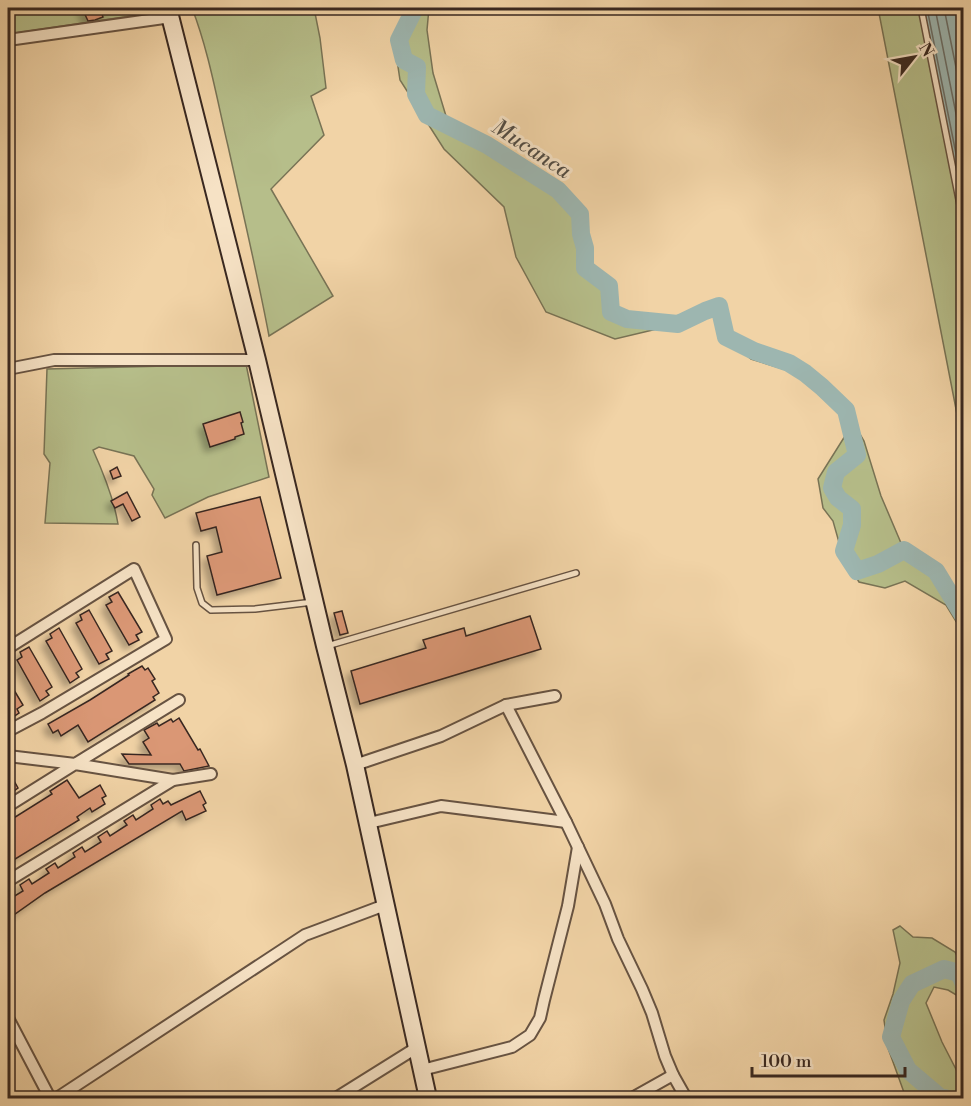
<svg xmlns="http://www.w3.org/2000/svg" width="971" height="1106" viewBox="0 0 971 1106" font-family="'Libre Bodoni',serif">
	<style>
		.green { fill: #b6be8a; stroke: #787355; stroke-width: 1.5 }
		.water { fill: #9db6b0; stroke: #757d76; stroke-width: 1.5 }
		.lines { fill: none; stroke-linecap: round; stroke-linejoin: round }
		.shore { stroke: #6b6f68; stroke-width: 1.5 }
		.river { stroke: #9db6b0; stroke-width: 18 }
		.building { fill: #da9774; stroke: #392820; stroke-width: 1.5; filter: url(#shadow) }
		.lane-casing { stroke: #675342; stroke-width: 8 }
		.street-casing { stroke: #675342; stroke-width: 14 }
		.secondary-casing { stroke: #392820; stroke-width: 20 }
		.lane { stroke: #f6e2c5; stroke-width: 5 }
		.street { stroke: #f6e2c5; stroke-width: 10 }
		.secondary { stroke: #f6e2c5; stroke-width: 16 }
		.labels { text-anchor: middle; stroke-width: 6; stroke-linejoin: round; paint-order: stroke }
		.water-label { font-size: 22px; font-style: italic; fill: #524c44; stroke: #f6e2c5 }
	</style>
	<defs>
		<filter id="shadow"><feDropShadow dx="-5" dy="5" stdDeviation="3" flood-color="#0004"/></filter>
	</defs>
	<rect width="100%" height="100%" fill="#f1d3a6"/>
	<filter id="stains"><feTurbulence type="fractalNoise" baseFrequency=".00333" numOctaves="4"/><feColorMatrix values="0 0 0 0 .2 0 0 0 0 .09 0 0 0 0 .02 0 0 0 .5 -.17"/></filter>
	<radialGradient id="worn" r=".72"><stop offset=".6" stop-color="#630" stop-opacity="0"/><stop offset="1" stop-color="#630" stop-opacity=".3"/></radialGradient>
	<g class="green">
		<polygon points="8,8 157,8 158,12 8,34"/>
		<path d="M192,8H314L320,38L326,88L311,96L324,135L271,189L333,296L269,336C257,272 242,209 228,146C217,100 209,52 192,8Z"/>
		<polygon points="406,8 429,8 427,30 433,73 449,126 487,145 558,190 580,214 581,234 585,248 585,268 609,286 611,312 627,319 678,324 615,339 546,312 516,257 504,207 444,149 400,80 394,40"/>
		<polygon points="878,8 963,8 963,445"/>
		<polygon points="726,337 754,351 789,363 805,373 846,410 864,441 881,496 904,550 936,571 963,598 963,641 962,631 946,605 905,581 885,588 859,582 842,553 833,521 823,508 818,479 845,436 843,417 796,373 751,359"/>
		<path d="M246,364L269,477L208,497L165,518L152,495L154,489L134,456L99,447L93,450C103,472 114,500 118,524L45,523L50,463L44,454L47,369Z"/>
		<polygon points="900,926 913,937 932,938 955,952 963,968 963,999 948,990 934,987 926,1003 942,1042 963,1083 963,1098 906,1098 888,1048 884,1020 893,994 900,963 893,930"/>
	</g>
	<polygon class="water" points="921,8 963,8 963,225"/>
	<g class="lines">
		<g class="shore">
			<polyline points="927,8 964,194"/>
			<polyline points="935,8 964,154"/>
			<polyline points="944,8 964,107"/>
		</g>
		<g class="river">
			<polyline points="415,8 399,40 404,60 417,67 416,94 427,115 487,145 558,190 580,214 581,234 585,248 585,268 609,286 611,312 627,319 678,324 705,311 719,306 726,337 754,351 789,363 805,373 822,387 846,410 857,455 836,472 832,488 838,498 852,509 852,525 844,551 857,571 878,564 904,550 936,571 964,617"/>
			<polyline points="945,1098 941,1098 908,1070 891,1037 901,1001 912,984 944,969 959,973 964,984"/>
		</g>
	</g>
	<g class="building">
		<polygon points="82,8 116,8 102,14 103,17 95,20 88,21"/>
		<polygon points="240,412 243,422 241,423 244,434 235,437 235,439 210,447 203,424"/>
		<polygon points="117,467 121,476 113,479 110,471"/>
		<polygon points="127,492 140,517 132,521 123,504 115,508 111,501"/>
		<polygon points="260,497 281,578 217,595 207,556 222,552 216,527 201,531 196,513"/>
		<polygon points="118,592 142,632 136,635 139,640 129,645 106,605 112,602 109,597"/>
		<polygon points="89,610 112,651 106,654 109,659 99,664 76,623 82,620 80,615"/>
		<polygon points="342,611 348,633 340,635 334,613"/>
		<polygon points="530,616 541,649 360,704 351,671 426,648 423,640 464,628 466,636"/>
		<polygon points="59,628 82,669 76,673 79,677 70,683 46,641 52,638 50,634"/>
		<polygon points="29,647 52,687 46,691 49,695 40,701 17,660 22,657 20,652"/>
		<polygon points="142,666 145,670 148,668 155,679 152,681 159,693 153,697 155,700 88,742 78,725 61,736 58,730 53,733 48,724 90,700 129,675 128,674"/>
		<polygon points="8,680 23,705 17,709 19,713 10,719 8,714"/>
		<polygon points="179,718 198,750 200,749 209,766 184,771 180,764 129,764 122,754 151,755 143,742 149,738 144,730 157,723 159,726 171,719 173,722"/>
		<polygon points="13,779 18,788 8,795 8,782"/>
		<polygon points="67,780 79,798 100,785 106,796 102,798 105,804 92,812 90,808 77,817 79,820 12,861 8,854 8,826 14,822 12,819 52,794 50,791"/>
		<polygon points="200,791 206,803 203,805 206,811 186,820 182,811 45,893 8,919 8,900 23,891 20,885 29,879 32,884 49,873 46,869 55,863 58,868 75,857 73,853 82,847 85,852 101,842 98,837 107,831 110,836 127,825 124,821 133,815 136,820 153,809 151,805 160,799 163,804 168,801 171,805"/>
	</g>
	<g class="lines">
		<g class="lane-casing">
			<g id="lane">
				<polyline points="921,8 964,225"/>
				<polyline points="196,545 197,588 202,603 211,610 255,609 313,602"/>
				<polyline points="327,646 576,573"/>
			</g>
		</g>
		<g class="street-casing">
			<g id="street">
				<polyline points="8,40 171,17"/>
				<polyline points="8,369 54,360 257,360"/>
				<polyline points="8,648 134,569 166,639 42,713 8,731"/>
				<polyline points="506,705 566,822 605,904 618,939 642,989 652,1013 665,1056 673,1075 686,1098"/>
				<polyline points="8,756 75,764 179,700"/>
				<polyline points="355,765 441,736 506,705 555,696"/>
				<polyline points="8,806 75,764 173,780"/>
				<polyline points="369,823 441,806 566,822"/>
				<polyline points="8,881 173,780 211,774"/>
				<polyline points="8,1018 50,1098"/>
				<polyline points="422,1070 512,1047 530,1035 540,1018 544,1000 568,906 578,847"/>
				<polyline points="57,1098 305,935 385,905"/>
				<polyline points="336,1098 416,1048"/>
				<polyline points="632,1098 673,1075"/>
			</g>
		</g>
		<g class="secondary-casing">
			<polyline id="secondary" points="168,8 257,360 325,646 355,765 428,1098"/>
		</g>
		<use href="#lane" class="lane"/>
		<use href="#street" class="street"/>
		<use href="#secondary" class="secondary"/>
	</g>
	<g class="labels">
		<g class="water-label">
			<text transform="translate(532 148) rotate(33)" y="8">Mucanca</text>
		</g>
	</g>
	<rect width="971" height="1106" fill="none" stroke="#f1d3a6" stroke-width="30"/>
	<rect x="9" y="9" width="953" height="1088" fill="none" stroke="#392820" stroke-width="3"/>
	<rect x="15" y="15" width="941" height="1076" fill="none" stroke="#392820" stroke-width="1.5"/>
	<g transform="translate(914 57) rotate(59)" stroke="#f6e2c5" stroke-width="4.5" paint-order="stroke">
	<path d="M0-4.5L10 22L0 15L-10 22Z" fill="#392820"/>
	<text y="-9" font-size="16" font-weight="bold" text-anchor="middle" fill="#392820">N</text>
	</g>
	<path d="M752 1067v9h153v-9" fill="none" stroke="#392820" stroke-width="3"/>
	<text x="761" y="1067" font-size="18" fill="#392820" stroke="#f6e2c5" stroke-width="4.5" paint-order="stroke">100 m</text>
	<rect width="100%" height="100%" filter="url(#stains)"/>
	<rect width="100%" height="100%" fill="url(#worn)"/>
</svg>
